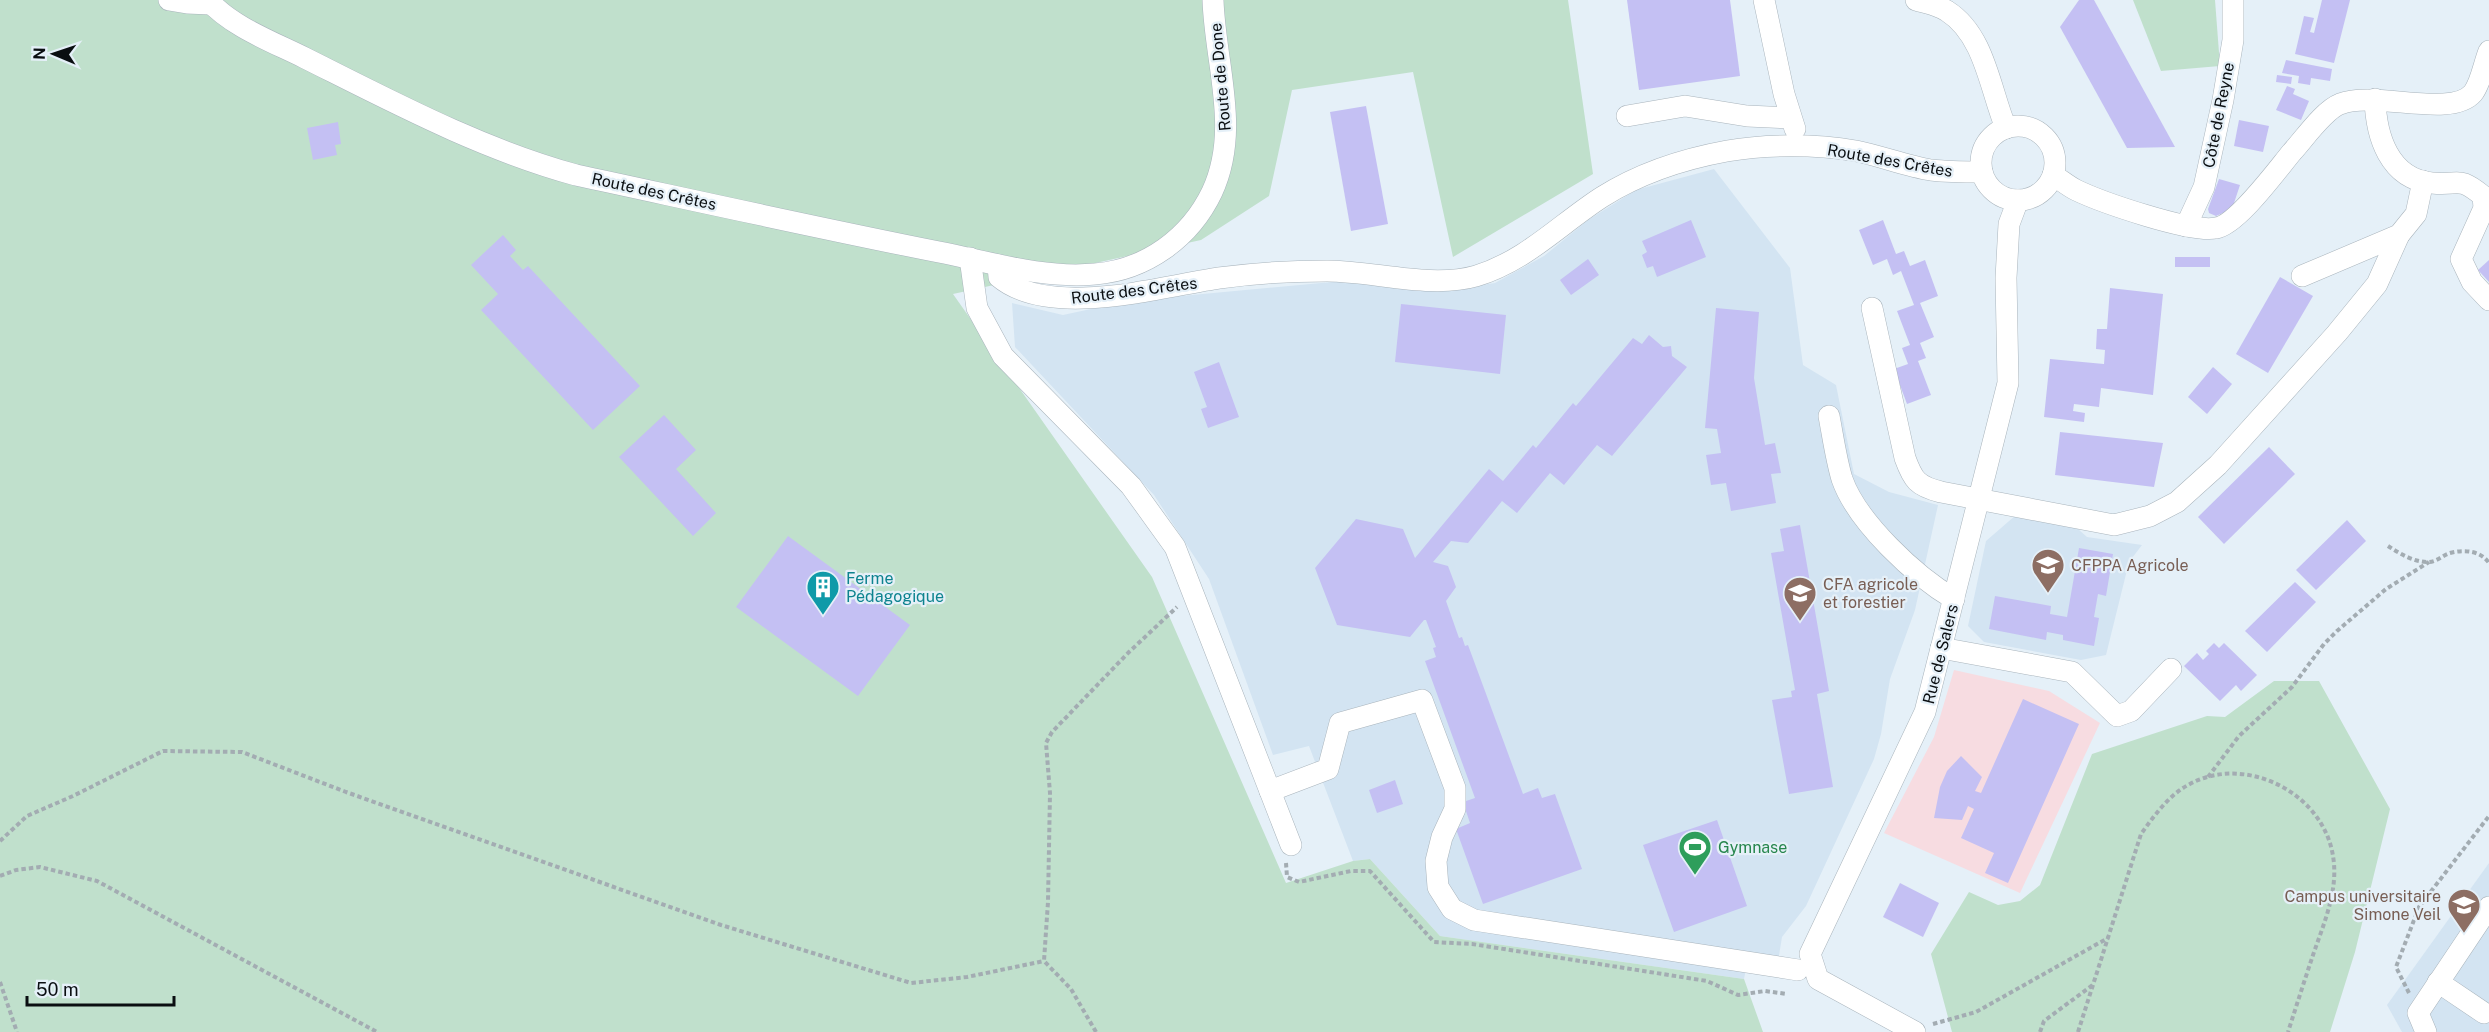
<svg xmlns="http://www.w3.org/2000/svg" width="2489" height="1032" viewBox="0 0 2489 1032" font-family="'Public Sans',sans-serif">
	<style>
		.industrial { fill: #f7dce1 }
		.built { fill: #d3e4f2 }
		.green { fill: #c0e0cc }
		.building { fill: #c4c0f3 }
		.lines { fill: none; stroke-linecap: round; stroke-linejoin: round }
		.minor-casing { stroke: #a9b4bc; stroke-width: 22 }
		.path { stroke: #a3acb2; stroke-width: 4; stroke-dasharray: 4.5 3; stroke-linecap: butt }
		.minor { stroke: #fff; stroke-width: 21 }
		.labels { text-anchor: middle; stroke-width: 4.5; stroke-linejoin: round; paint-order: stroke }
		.street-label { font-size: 16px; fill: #0a0e11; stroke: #e5f0f8 }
		.education-label { font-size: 16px; fill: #785e54; stroke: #e5f0f8; text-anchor: start }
		.culture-label { font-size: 16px; fill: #0d838f; stroke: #e5f0f8; text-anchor: start }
		.leisure-label { font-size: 16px; fill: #27864d; stroke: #e5f0f8; text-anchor: start }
	</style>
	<rect width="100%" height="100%" fill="#e5f0f8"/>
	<polygon class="industrial" points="1954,670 2049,691 2100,723 2020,893 1884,833 1934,737"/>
	<g class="built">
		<polygon points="1714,169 1790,268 1803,365 1836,385 1854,474 1889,492 1938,505 1915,610 1890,679 1881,734 1874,759 1806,906 1782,937 1776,974 1746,969 1744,979 1440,936 1370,859 1353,861 1309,746 1273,755 1209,579 1154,495 1015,347 1012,303 1063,315 1128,301 1343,281 1455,289 1495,283 1544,256 1588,220 1636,190"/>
		<polygon points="2016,515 2078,529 2087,537 2142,545 2129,562 2106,655 2081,660 1984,642 1968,626 1986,541"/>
		<polygon points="2489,863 2489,1032 2402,1032 2387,1005"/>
	</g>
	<g class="green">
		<polygon points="0,0 1568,0 1593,174 1453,257 1413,72 1292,90 1269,196 1201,240 953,294 1152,577 1286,883 1353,861 1370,859 1440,936 1744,979 1763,1032 0,1032"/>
		<polygon points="2133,0 2215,0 2220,66 2161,71"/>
		<polygon points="2274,681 2319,681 2390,809 2355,952 2330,1032 1952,1032 1931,954 1969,892 1998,905 2020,901 2040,885 2092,754 2207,716 2225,717"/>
	</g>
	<g class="building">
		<polygon points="1627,0 1730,0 1740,76 1639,90"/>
		<polygon points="2079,0 2094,0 2175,147 2127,148 2060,27"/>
		<polygon points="2322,0 2350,0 2334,63 2295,54 2304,16 2314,18 2310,32 2314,33"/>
		<polygon points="2286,60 2332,69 2330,81 2311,78 2310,85 2298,83 2299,76 2282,73"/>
		<polygon points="2277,75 2292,77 2291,84 2276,82"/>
		<polygon points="2287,86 2295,89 2293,94 2309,101 2301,120 2276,110"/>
		<polygon points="1366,106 1388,224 1351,231 1330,112"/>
		<polygon points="2239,120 2269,126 2263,152 2234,146"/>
		<polygon points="338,122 341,144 335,145 337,155 313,160 307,128"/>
		<polygon points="2219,179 2240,185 2232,209 2216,216 2209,213 2208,209"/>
		<polygon points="1691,220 1706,257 1657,277 1653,266 1647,268 1642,255 1647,252 1642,241"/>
		<polygon points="1883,220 1896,254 1904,251 1910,266 1925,260 1938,296 1920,303 1934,337 1920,343 1926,358 1918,361 1931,395 1907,404 1894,369 1908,364 1902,348 1910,345 1897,311 1914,305 1901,271 1893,275 1887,259 1873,265 1859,230"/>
		<polygon points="503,235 516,250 510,256 523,270 528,266 640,386 593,430 481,310 498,294 471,265"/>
		<rect x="2175" y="257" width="35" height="10"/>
		<polygon points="1588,259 1599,275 1571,295 1560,280"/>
		<polygon points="2489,260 2489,282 2478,270"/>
		<polygon points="2280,277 2313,296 2268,373 2236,354"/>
		<polygon points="2110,288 2163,294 2153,395 2101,388 2099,407 2074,404 2073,411 2085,413 2084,422 2044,417 2050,359 2104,364 2105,350 2096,349 2097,329 2107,329"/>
		<polygon points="1401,304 1506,315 1500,374 1395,362"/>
		<polygon points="1716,308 1759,312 1754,378 1765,445 1775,443 1781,473 1771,474 1776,503 1731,511 1726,483 1711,485 1706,455 1721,453 1717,429 1705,428"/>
		<polygon points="1649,335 1663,347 1671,346 1672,356 1687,367 1612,456 1597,445 1564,485 1550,473 1517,513 1502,501 1468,543 1451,541 1433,562 1448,566 1456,587 1446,601 1459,638 1462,637 1465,646 1468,645 1523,794 1538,788 1542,798 1555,794 1582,869 1483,904 1456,829 1470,823 1463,802 1475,798 1425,661 1436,657 1433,648 1436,647 1426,620 1424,620 1410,637 1337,625 1315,568 1356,519 1403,529 1415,558 1489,469 1503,481 1533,445 1536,448 1573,403 1576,406 1633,338 1642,344"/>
		<polygon points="1219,362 1239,417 1208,428 1201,409 1207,407 1194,372"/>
		<polygon points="2213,367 2232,384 2207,414 2188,397"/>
		<polygon points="664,415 696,450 676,469 716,513 693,536 619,457"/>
		<polygon points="2060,432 2163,443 2154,487 2055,475"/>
		<polygon points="2269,447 2295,474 2224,544 2198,517"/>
		<polygon points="2347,520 2366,541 2316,590 2296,570"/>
		<polygon points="1800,525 1829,691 1817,694 1833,787 1789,794 1772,700 1792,697 1791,691 1795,690 1771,553 1784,551 1780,529"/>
		<polygon points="788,536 910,625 858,696 736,607"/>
		<polygon points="2079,548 2113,554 2106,596 2098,594 2094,617 2099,618 2094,646 2063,640 2063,635 2047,632 2046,640 1989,629 1995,596 2051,606 2050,614 2067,617"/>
		<polygon points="2295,582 2316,602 2267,652 2245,631"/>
		<polygon points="2214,643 2219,648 2224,643 2257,675 2241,691 2236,685 2220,701 2184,666 2197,653 2203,660 2209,654 2206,651"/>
		<polygon points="2023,699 2079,724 2008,883 1985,873 1994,853 1961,838 1974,809 1968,806 1962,820 1934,818 1940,787 1947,771 1961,756 1982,777 1975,791 1981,793"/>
		<polygon points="1395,780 1403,804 1377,813 1369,790"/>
		<polygon points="1717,820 1747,906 1674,932 1643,845"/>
		<polygon points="1900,883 1939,903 1923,937 1883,917"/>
	</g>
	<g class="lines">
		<g class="minor-casing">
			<g id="minor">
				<polyline points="169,0 187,3 211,4"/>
				<path d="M208,0C232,27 273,42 305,58C393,102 481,149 576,175C697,201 818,228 939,252C990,262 1043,279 1095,274C1146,270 1190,238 1212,192C1241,130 1215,64 1213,0"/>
				<polyline points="1764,0 1784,94 1795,129"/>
				<path d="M1916,0C1925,3 1938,5 1947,11C1985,35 1990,90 2006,128"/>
				<path d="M2375,99C2376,136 2389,179 2432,183C2461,186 2457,175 2483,196L2484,208L2461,259L2472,282L2489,300"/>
				<polyline points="1627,116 1685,106 1747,116 1791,118"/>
				<circle cx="2018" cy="163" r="37"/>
				<path d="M2053,175C2061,180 2068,186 2076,190C2101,202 2190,233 2216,228C2237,225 2277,170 2292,152C2304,139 2324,110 2340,104C2374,90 2451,119 2473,93C2481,83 2484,63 2489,51"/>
				<polyline points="2186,226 2204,187 2223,100 2233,40 2233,0"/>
				<polyline points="970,258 977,308 1003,356 1131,486 1175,547 1291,845"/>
				<path d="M998,265L999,277C1049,319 1159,287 1219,278C1255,273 1291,271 1327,271C1374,271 1431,289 1476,276C1526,261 1560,224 1602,197C1640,173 1683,159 1727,151C1768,144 1815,144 1856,151C1881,156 1906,166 1931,170C1948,172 1965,172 1982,172"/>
				<polyline points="2302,276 2399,235 2416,214 2423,181"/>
				<path d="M1872,308L1905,458C1913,480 1917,486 1941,492L2114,525L2150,516L2177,502L2218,465L2337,333L2377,284L2399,235"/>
				<path d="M1829,416C1833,437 1836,459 1842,479C1857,522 1915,576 1954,599"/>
				<polyline points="1941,648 2072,672 2117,716 2131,711 2171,669"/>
				<polyline points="1270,791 1328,769 1340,723 1422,700 1455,788 1455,809 1442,837 1436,861 1438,887 1452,909 1474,920 1798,970"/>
				<polyline points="2438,982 2484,1013"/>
				<polyline points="1915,1032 1818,979 1810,954 1925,712 2008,383 2006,278 2009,224 2018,200"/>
				<polyline points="2426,1032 2418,1013 2489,907"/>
			</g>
		</g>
		<g class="path">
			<path d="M2388,546C2400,554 2414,562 2428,562C2437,562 2443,555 2450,553C2465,549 2481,551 2489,563"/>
			<polyline points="2208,777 2239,736 2292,687 2324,644 2337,631 2386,589 2429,562"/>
			<polyline points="0,841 27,816 73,796 163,751 242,752 346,792 721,925 911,983 967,977 1044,961"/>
			<polyline points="1286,863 1287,877 1299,882 1351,871 1370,871 1434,942 1472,944 1707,981 1738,995 1765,991 1787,994"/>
			<polyline points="0,876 16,870 40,867 97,881 377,1032"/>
			<polyline points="0,982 17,1032"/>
			<polyline points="2409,993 2396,967 2419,907 2489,816"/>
			<polyline points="1933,1024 1976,1012 2108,938"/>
			<polyline points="1096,1032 1071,989 1044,961 1048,902 1050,793 1046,743 1052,732 1129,652 1177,607"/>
			<polyline points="2040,1032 2044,1021 2094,984"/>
			<path d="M2078,1032L2141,834C2154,816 2168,796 2188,785C2244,753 2323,792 2333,856C2339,891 2323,925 2312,958C2304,982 2296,1007 2288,1032"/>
		</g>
		<use href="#minor" class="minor"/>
	</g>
	<defs>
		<g id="university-pin" transform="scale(1.725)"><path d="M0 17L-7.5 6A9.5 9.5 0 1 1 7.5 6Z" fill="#8d6e63" stroke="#e5f0f8"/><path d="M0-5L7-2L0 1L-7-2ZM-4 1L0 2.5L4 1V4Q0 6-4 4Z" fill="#fff"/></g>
		<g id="building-pin" transform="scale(1.725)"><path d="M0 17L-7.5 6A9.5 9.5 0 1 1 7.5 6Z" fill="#0f9aa8" stroke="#e5f0f8"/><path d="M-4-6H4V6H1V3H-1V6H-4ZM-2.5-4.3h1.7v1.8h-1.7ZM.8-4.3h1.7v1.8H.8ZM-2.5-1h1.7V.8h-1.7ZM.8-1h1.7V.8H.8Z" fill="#fff"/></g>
		<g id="stadium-pin" transform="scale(1.725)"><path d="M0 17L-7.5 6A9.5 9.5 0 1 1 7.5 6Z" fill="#2e9e5b" stroke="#e5f0f8"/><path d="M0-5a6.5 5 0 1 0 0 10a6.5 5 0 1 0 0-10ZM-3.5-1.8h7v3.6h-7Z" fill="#fff"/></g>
	</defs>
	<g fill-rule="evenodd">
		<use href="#university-pin" x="2048" y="565"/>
		<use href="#building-pin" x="823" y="587"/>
		<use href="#university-pin" x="1800" y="593"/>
		<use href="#stadium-pin" x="1695" y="847"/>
		<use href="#university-pin" x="2464" y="905"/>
	</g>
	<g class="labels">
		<g class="street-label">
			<text transform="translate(1220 77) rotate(-95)" y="6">Route de Done</text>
			<text transform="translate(2218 115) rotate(-79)" y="6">Côte de Reyne</text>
			<text transform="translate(1890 160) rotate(10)" y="6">Route des Crêtes</text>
			<text transform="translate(654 191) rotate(12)" y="6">Route des Crêtes</text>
			<text transform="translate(1134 290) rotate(-7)" y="6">Route des Crêtes</text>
			<text transform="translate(1940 654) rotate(-76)" y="6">Rue de Salers</text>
		</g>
		<g class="education-label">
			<text x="2071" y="571">CFPPA Agricole</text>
			<text x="1823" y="590">CFA agricole<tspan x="1823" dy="18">et forestier</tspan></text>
			<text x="2441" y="902" text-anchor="end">Campus universitaire<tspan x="2441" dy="18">Simone Veil</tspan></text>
		</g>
		<g class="culture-label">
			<text x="846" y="584">Ferme<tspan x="846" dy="18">Pédagogique</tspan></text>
		</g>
		<g class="leisure-label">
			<text x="1718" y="853">Gymnase</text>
		</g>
	</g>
	<g transform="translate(54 54) rotate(272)" stroke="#e5f0f8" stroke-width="4.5" paint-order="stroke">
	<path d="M0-4.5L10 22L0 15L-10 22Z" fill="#0a0e11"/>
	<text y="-9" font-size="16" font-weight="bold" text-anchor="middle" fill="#0a0e11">N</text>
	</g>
	<path d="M27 996v9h147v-9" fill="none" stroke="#0a0e11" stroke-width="3"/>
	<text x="36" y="996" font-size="18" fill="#0a0e11" stroke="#e5f0f8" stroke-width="4.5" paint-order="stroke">50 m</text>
</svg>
